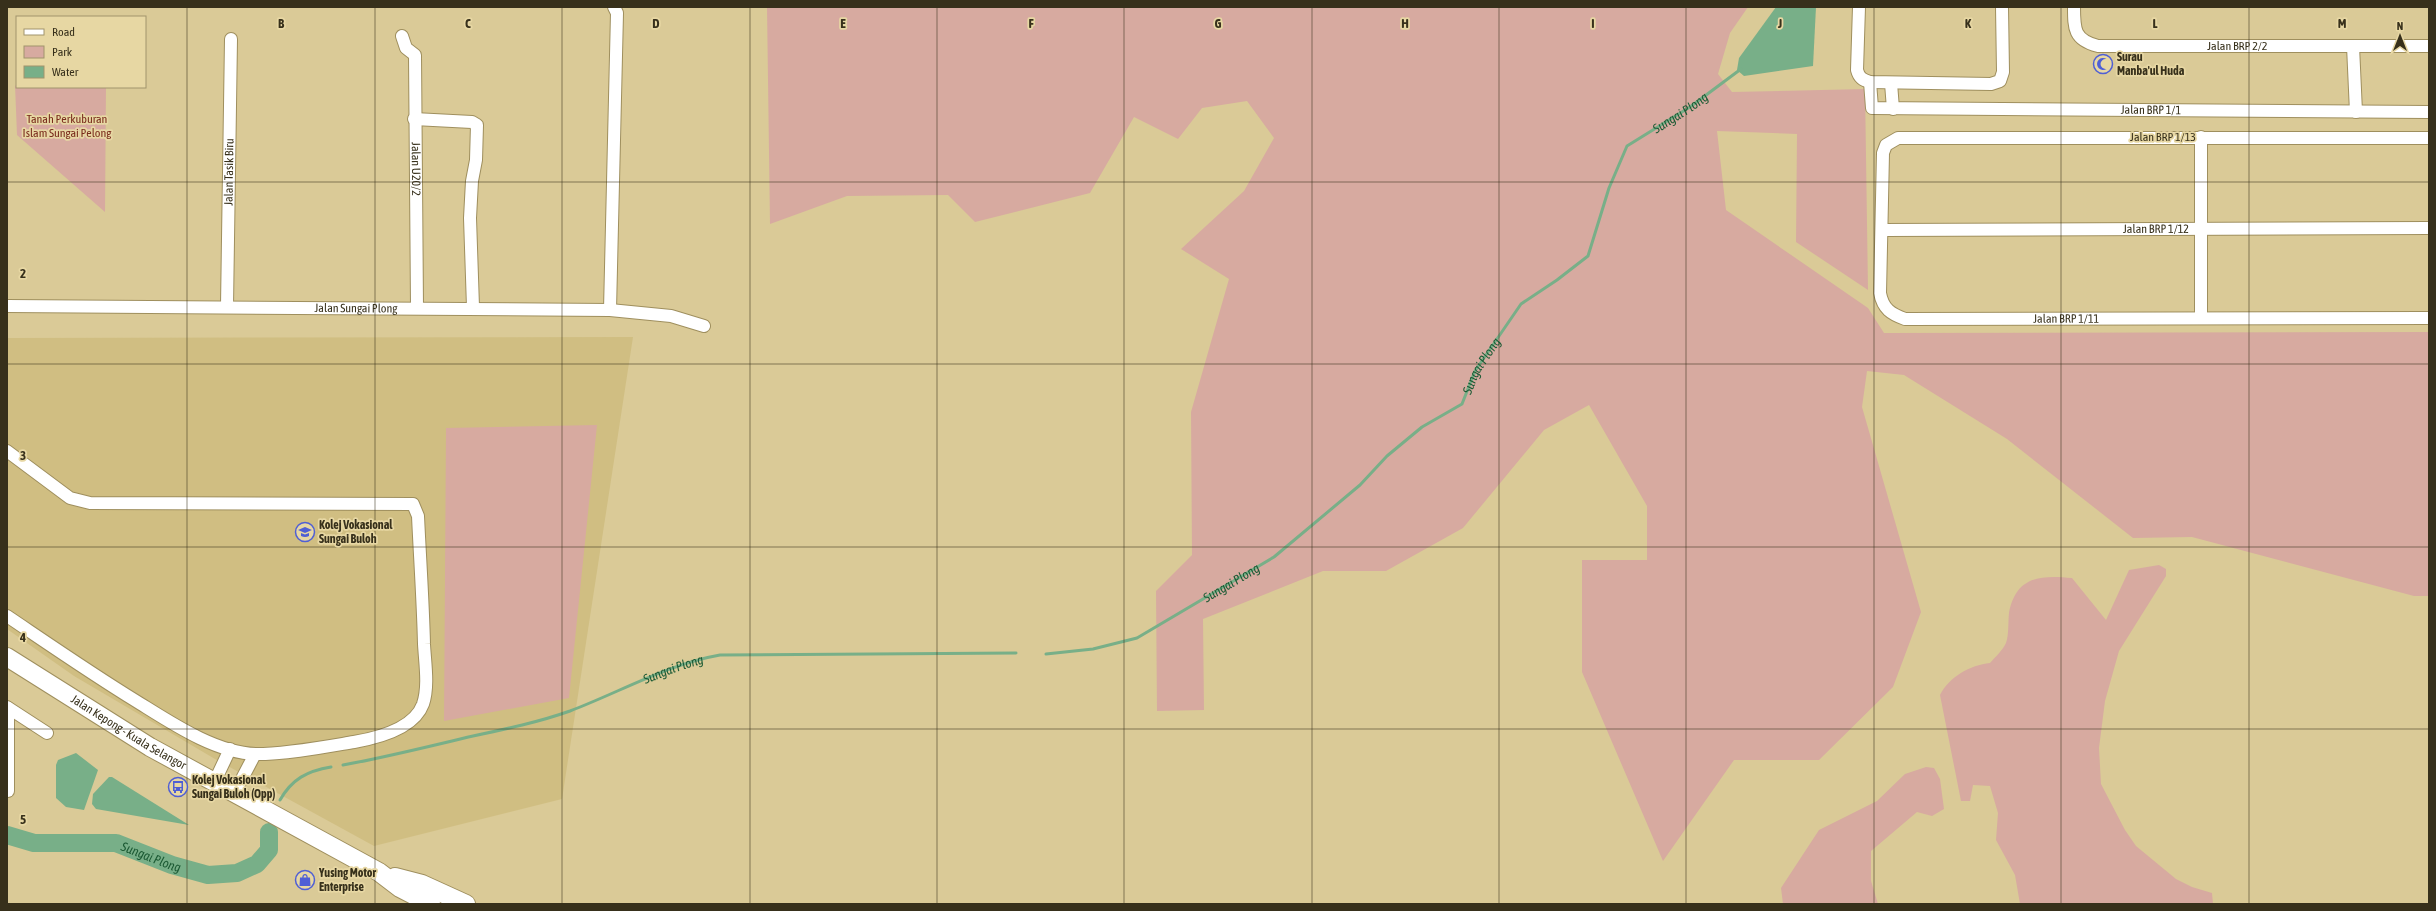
<svg xmlns="http://www.w3.org/2000/svg" width="2436" height="911" viewBox="0 0 2436 911" font-family="'Asap Condensed',sans-serif">
	<style>
		.built { fill: #d0be82 }
		.green { fill: #d7aaa0 }
		.water { fill: #78af88 }
		.lines { fill: none; stroke-linecap: round; stroke-linejoin: round }
		.stream { stroke: #78af88; stroke-width: 3 }
		.river { stroke: #78af88; stroke-width: 18 }
		.minor-casing { stroke: #9f8f5e; stroke-width: 14 }
		.highway-casing { stroke: #9f8f5e; stroke-width: 20 }
		.minor { stroke: #fff; stroke-width: 12 }
		.highway { stroke: #fff; stroke-width: 18 }
		.grid { fill: none; stroke: #37301b; stroke-width: 1; stroke-opacity: 0.55 }
		.labels { text-anchor: middle; stroke-width: 3.5; stroke-linejoin: round; paint-order: stroke }
		.street-label { font-size: 12px; fill: #37301b; stroke: #e7d7a3 }
		.poi-label { font-size: 12px; font-weight: bold; fill: #37301b; stroke: #e7d7a3; text-anchor: start }
		.park-label { font-size: 12px; fill: #792b1c; stroke: #e7d7a3 }
		.water-label { font-size: 13px; font-style: italic; fill: #1c5a34; stroke: #e7d7a3 }
		.grid-label { font-size: 13px; text-anchor: middle; font-weight: bold; fill: #37301b; stroke: #e7d7a3; stroke-width: 3.5; stroke-linejoin: round; paint-order: stroke }
	</style>
	<rect width="100%" height="100%" fill="#daca97"/>
	<polygon class="built" points="633,337 562,799 374,846 215,759 74,676 7,629 7,338"/>
	<g class="green">
		<polygon points="767,7 1748,7 1730,33 1718,74 1732,92 1865,89 1868,290 1796,242 1797,134 1717,131 1726,210 1868,308 1884,333 2429,332 2429,596 2414,596 2192,537 2133,538 2007,439 1904,375 1867,371 1862,407 1921,612 1893,687 1819,760 1734,760 1663,861 1582,672 1582,560 1647,560 1647,506 1589,405 1544,430 1463,528 1386,571 1323,571 1203,619 1204,710 1157,711 1156,591 1192,555 1191,412 1229,279 1181,249 1244,191 1274,138 1247,101 1202,108 1178,139 1134,117 1090,193 975,222 948,195 847,196 770,224"/>
		<polygon points="15,85 17,87 106,87 105,212 17,135"/>
		<polygon points="597,425 569,698 444,721 446,428"/>
		<path d="M2159,565L2166,569V576L2119,651L2105,701L2099,748L2101,784L2125,830L2136,846L2176,879L2192,887L2212,893L2213,904H2020L2015,875L1996,840L1998,813L1990,786L1973,785L1970,801H1961L1940,695C1949,677 1970,665 1990,663C1995,657 2003,650 2006,643C2009,635 2008,622 2009,613C2016,576 2041,575 2072,578L2106,620L2129,570Z"/>
		<polygon points="1926,767 1934,768 1940,779 1944,809 1932,816 1917,812 1871,851 1871,881 1878,904 1783,904 1781,888 1819,830 1877,801 1905,774"/>
	</g>
	<g class="water">
		<polygon points="1776,7 1816,7 1813,66 1744,76 1737,70 1739,58"/>
		<polygon points="76,753 98,770 84,810 66,807 56,798 56,765 58,760"/>
		<polygon points="109,777 112,777 189,825 96,809 92,804 93,794"/>
	</g>
	<g class="lines">
		<g class="stream">
			<path id="s1" d="M1046,654L1093,649L1137,638L1274,557L1360,485L1387,456L1422,427L1462,404L1475,371L1521,304L1557,280L1588,256L1609,188L1627,146L1690,107L1741,69"/>
			<path id="s2" d="M343,765C387,757 430,746 473,736C506,729 539,722 570,711C620,692 668,664 720,655L1016,653"/>
			<path d="M280,800C292,779 307,771 331,767"/>
		</g>
		<path class="river" id="s3" d="M7,835L34,843H116L172,865L208,875L237,873L257,864L269,850V832"/>
		<g class="minor-casing">
			<g id="minor">
				<path d="M1859,7L1857,70C1859,78 1863,80 1870,82L1991,84L2000,81L2003,72L2002,7"/>
				<path id="s4" d="M2074,7C2074,29 2074,40 2098,46H2429"/>
				<path id="s5" d="M402,36L406,48L415,55L417,307"/>
				<polyline points="2353,46 2356,112"/>
				<path id="s6" d="M1870,82L1872,108L2429,112"/>
				<polyline points="1891,83 1893,109"/>
				<polyline points="414,119 472,122 477,125 476,160 472,181 470,218 473,307"/>
				<path id="s7" d="M2429,138H1898L1886,145L1883,153L1880,293C1883,309 1891,314 1905,319L2429,318"/>
				<path id="s8" d="M1883,230L2429,228"/>
				<path id="s9" d="M7,306L610,310L671,316L704,326"/>
				<path id="s10" d="M227,306L231,39"/>
				<polyline points="610,310 617,13 614,7"/>
				<polyline points="2201,318 2201,137"/>
				<path d="M7,451L70,498L90,503L413,504L418,516C420,559 423,602 424,644C425,663 429,686 423,704C414,729 377,738 354,742C324,747 287,754 256,754C215,753 170,722 136,701C92,674 50,645 7,616"/>
				<polyline points="7,707 47,733"/>
				<polyline points="214,783 230,749"/>
				<polyline points="8,791 8,708"/>
				<polyline points="234,794 255,754"/>
			</g>
		</g>
		<g class="highway-casing">
			<g id="highway">
				<path id="s11" d="M7,657L150,747L379,872L400,888L431,904"/>
				<polyline points="395,877 422,884 466,904"/>
			</g>
		</g>
		<use href="#minor" class="minor"/>
		<use href="#highway" class="highway"/>
	</g>
	<path class="grid" d="M187,7V904M375,7V904M562,7V904M750,7V904M937,7V904M1124,7V904M1312,7V904M1499,7V904M1686,7V904M1874,7V904M2061,7V904M2249,7V904M7,182H2429M7,364H2429M7,547H2429M7,729H2429"/>
	<defs>
		<g id="mosque-ring" transform="scale(1)"><circle r="9.5" fill="#e7d7a3" stroke="#4f5fd5" stroke-width="1.5"/><path d="M3.5-4.9A6 6 0 1 0 3.5 4.9A5 5 0 1 1 3.5-4.9Z" fill="#4f5fd5"/></g>
		<g id="university-ring" transform="scale(1)"><circle r="9.5" fill="#e7d7a3" stroke="#4f5fd5" stroke-width="1.5"/><path d="M0-5L7-2L0 1L-7-2ZM-4 1L0 2.5L4 1V4Q0 6-4 4Z" fill="#4f5fd5"/></g>
		<g id="bus-ring" transform="scale(1)"><circle r="9.5" fill="#e7d7a3" stroke="#4f5fd5" stroke-width="1.5"/><path d="M-5-6H5V4H4V6H2V4H-2V6H-4V4H-5ZM-3.5-4V0h7V-4ZM-3.5 1.2v1.5H-2V1.2ZM2 1.2v1.5H3.5V1.2Z" fill="#4f5fd5"/></g>
		<g id="shop-ring" transform="scale(1)"><circle r="9.5" fill="#e7d7a3" stroke="#4f5fd5" stroke-width="1.5"/><path d="M-5-2.5h2.3a2.7 3.5 0 0 1 5.4 0H5L5.5 6h-11ZM-1.5-2.5h3a1.5 2.3 0 0 0-3 0Z" fill="#4f5fd5"/></g>
	</defs>
	<g fill-rule="evenodd">
		<use href="#mosque-ring" x="2103" y="64"/>
		<use href="#university-ring" x="305" y="532"/>
		<use href="#bus-ring" x="178" y="787"/>
		<use href="#shop-ring" x="305" y="880"/>
	</g>
	<g class="labels">
		<g class="street-label">
			<text dy="4" stroke="none"><textPath href="#s4" startOffset="191">Jalan BRP 2/2</textPath></text>
			<text dy="4" stroke="none"><textPath href="#s6" startOffset="305">Jalan BRP 1/1</textPath></text>
			<text x="2163" y="141">Jalan BRP 1/13</text>
			<text dy="4" stroke="none"><textPath href="#s5" startOffset="138">Jalan U20/2</textPath></text>
			<text dy="4" stroke="none"><textPath href="#s10" startOffset="134">Jalan Tasik Biru</textPath></text>
			<text dy="4" stroke="none"><textPath href="#s8" startOffset="273">Jalan BRP 1/12</textPath></text>
			<text dy="4" stroke="none"><textPath href="#s9" startOffset="349">Jalan Sungai Plong</textPath></text>
			<text dy="4" stroke="none"><textPath href="#s7" startOffset="893">Jalan BRP 1/11</textPath></text>
			<text dy="4" stroke="none"><textPath href="#s11" startOffset="143">Jalan Kepong - Kuala Selangor</textPath></text>
		</g>
		<g class="poi-label">
			<text x="2117" y="61">Surau<tspan x="2117" dy="14">Manba'ul Huda</tspan></text>
			<text x="319" y="529">Kolej Vokasional<tspan x="319" dy="14">Sungai Buloh</tspan></text>
			<text x="192" y="784">Kolej Vokasional<tspan x="192" dy="14">Sungai Buloh (Opp)</tspan></text>
			<text x="319" y="877">Yusing Motor<tspan x="319" dy="14">Enterprise</tspan></text>
		</g>
		<g class="park-label">
			<text x="67" y="123">Tanah Perkuburan<tspan x="67" dy="14">Islam Sungai Pelong</tspan></text>
		</g>
		<g class="water-label">
			<text dy="5" stroke="none"><textPath href="#s1" startOffset="874">Sungai Plong</textPath></text>
			<text dy="5" stroke="none"><textPath href="#s1" startOffset="538">Sungai Plong</textPath></text>
			<text dy="5" stroke="none"><textPath href="#s1" startOffset="202">Sungai Plong</textPath></text>
			<text dy="5" stroke="none"><textPath href="#s2" startOffset="345">Sungai Plong</textPath></text>
			<text dy="5" stroke="none"><textPath href="#s3" startOffset="148">Sungai Plong</textPath></text>
		</g>
	</g>
	<g class="grid-label">
		<text x="281" y="28">B</text>
		<text x="468" y="28">C</text>
		<text x="656" y="28">D</text>
		<text x="843" y="28">E</text>
		<text x="1031" y="28">F</text>
		<text x="1218" y="28">G</text>
		<text x="1405" y="28">H</text>
		<text x="1593" y="28">I</text>
		<text x="1780" y="28">J</text>
		<text x="1968" y="28">K</text>
		<text x="2155" y="28">L</text>
		<text x="2342" y="28">M</text>
		<text x="23" y="278">2</text>
		<text x="23" y="460">3</text>
		<text x="23" y="642">4</text>
		<text x="23" y="824">5</text>
	</g>
	<rect width="2436" height="911" fill="none" stroke="#37301b" stroke-width="16"/>
	<rect x="16" y="16" width="130" height="72" fill="#e7d7a3" stroke="#a1946d"/>
	<rect x="24" y="29" width="20" height="6" fill="#ffffff" stroke="#a1946d"/>
	<text x="52" y="36" font-size="12" fill="#37301b">Road</text>
	<rect x="24" y="46" width="20" height="12" fill="#d7aaa0" stroke="#a1946d"/>
	<text x="52" y="56" font-size="12" fill="#37301b">Park</text>
	<rect x="24" y="66" width="20" height="12" fill="#78af88" stroke="#a1946d"/>
	<text x="52" y="76" font-size="12" fill="#37301b">Water</text>
	<g transform="translate(2400 36)" stroke="#e7d7a3" stroke-width="3" paint-order="stroke">
	<path d="M0-3L7 15L0 10L-7 15Z" fill="#37301b"/>
	<text y="-6" font-size="11" font-weight="bold" text-anchor="middle" fill="#37301b">N</text>
	</g>
</svg>
